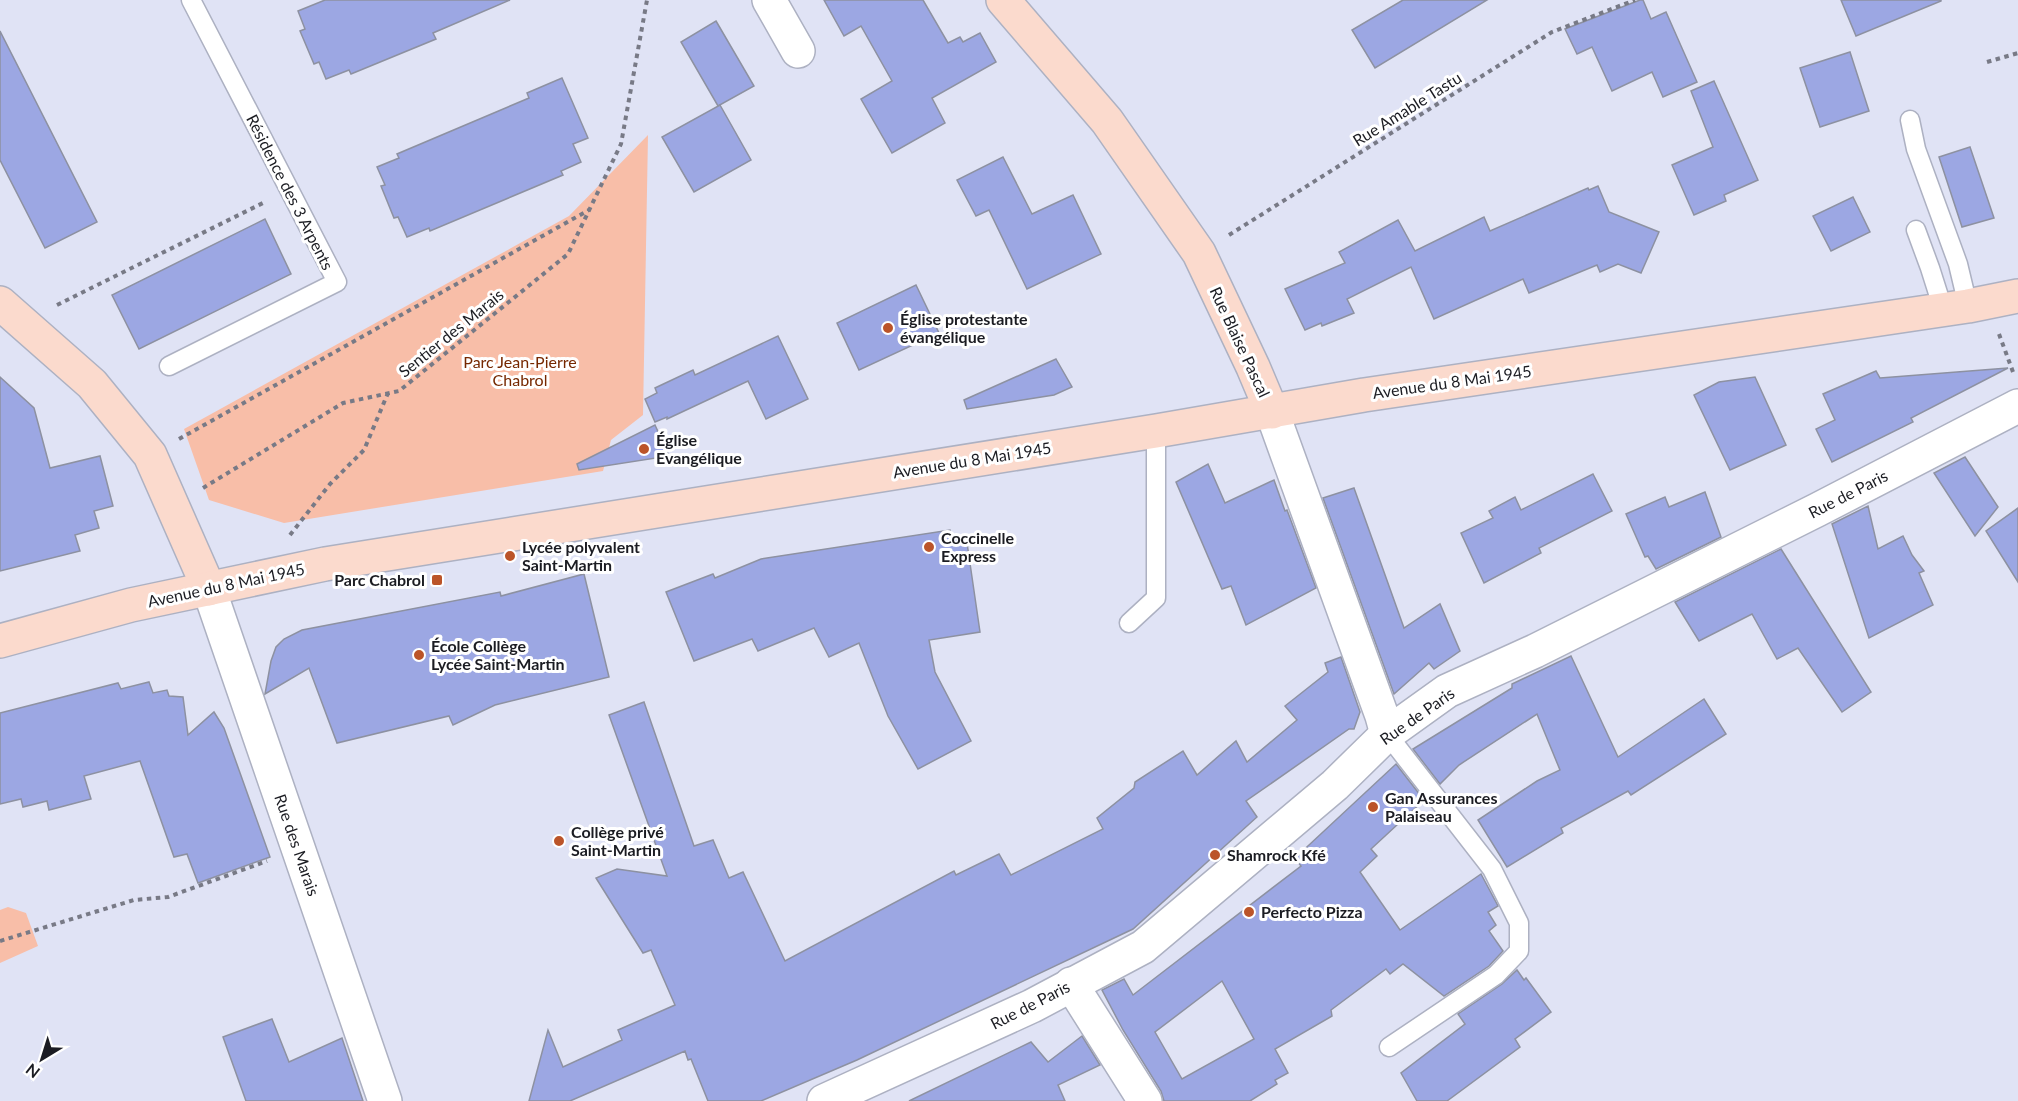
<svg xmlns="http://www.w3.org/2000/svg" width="2018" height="1101" viewBox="0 0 2018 1101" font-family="Lato,sans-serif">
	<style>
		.green { fill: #f8bea8 }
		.building { fill: #9ca7e3; stroke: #8d91a1; stroke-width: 1.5; fill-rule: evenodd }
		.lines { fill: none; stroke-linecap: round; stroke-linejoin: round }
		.lane-casing { stroke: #adb1c2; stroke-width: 21 }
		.street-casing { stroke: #adb1c2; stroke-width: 36 }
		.secondary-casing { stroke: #adb1c2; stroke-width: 36 }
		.path { stroke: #787a86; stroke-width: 4; stroke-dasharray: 4.5 4.5; stroke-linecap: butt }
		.lane { stroke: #fff; stroke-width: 18 }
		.street { stroke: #fff; stroke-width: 33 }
		.secondary { stroke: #fbdacd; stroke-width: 33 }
		.poi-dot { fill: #bb5429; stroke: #fff; stroke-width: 2 }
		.labels { text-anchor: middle; stroke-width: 6; stroke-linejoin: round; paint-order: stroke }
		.street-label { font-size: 16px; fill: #1b1c22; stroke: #fff }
		.poi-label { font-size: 16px; font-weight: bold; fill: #1b1c22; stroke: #fff; text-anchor: start }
		.park-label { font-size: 16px; fill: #762800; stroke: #fff }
	</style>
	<rect width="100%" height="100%" fill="#e0e3f5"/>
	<g class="green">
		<polygon points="648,135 643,415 611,440 603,471 284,523 209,500 184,429 569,216"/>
		<polygon points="8,907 26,913 38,946 0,963 0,910"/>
	</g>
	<g class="building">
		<polygon points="325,0 510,0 433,33 436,39 351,74 349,70 326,79 319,62 314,64 300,31 305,29 298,11"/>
		<polygon points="824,0 923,0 948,43 960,37 963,42 980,33 996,62 932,98 945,123 892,153 861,99 892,81 861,26 844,36"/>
		<polygon points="1403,0 1487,0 1375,68 1352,30"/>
		<polygon points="1640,0 1643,0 1651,19 1666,12 1697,82 1663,97 1652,72 1612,91 1592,47 1577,54 1565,29"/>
		<polygon points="1841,0 1941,0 1941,1 1856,36"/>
		<polygon points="716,21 754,86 718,106 681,42"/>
		<polygon points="0,31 97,222 45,248 0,160"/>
		<polygon points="1850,52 1869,111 1820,127 1800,68"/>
		<polygon points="562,78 588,138 573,144 581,162 561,171 563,175 430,231 429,228 407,237 398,217 394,218 381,186 385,185 377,167 399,158 397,154 529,98 527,93"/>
		<polygon points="1714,81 1758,180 1724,195 1726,201 1694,215 1672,165 1713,147 1691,91"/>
		<polygon points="720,105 751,160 694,192 662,137"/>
		<polygon points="1970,147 1994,218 1962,227 1939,157"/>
		<polygon points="1003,157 1032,214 1073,195 1101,254 1027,289 989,210 976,216 957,180"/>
		<polygon points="1598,186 1609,212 1659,232 1641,273 1618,264 1600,272 1597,265 1529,293 1523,279 1434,319 1411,267 1347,299 1354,313 1322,326 1321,323 1305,330 1285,289 1345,263 1339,252 1398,220 1415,251 1484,217 1490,231 1588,188 1589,190"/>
		<polygon points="1853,197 1870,232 1831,251 1813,216"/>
		<polygon points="265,219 291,274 139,349 112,295"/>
		<polygon points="916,285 939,333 859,370 837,323"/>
		<polygon points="778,336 808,399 766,419 748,381 667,419 667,417 655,422 645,399 657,393 655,388 693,370 695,375"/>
		<polygon points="1056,359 1072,387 1054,395 967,409 964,400"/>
		<polygon points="2008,368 1911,418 1913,422 1832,462 1816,429 1835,420 1823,394 1876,371 1880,378"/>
		<polygon points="0,377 34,408 50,468 100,456 113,506 94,511 99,528 75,535 80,551 0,571"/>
		<polygon points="1755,377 1786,445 1730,470 1694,395 1719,382"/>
		<polygon points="655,425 669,456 579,470 577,464"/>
		<polygon points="1965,457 1998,507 1975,536 1934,473"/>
		<polygon points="1208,464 1225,503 1274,480 1285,511 1287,510 1316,588 1246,625 1231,586 1222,589 1176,482"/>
		<polygon points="1593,474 1612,511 1539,548 1541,553 1484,583 1461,533 1493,518 1489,511 1515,497 1521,510"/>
		<polygon points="1354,488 1404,628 1440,604 1460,651 1434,669 1429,663 1394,694 1323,498"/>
		<polygon points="1705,492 1721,537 1656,569 1648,556 1645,557 1626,514 1665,497 1669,507"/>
		<polygon points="1868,506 1878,549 1903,536 1912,555 1924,571 1919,573 1933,605 1869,638 1832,524"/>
		<polygon points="2018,508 2018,582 1986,531"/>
		<polygon points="950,530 952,537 966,536 980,632 929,640 935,672 971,741 918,769 888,716 859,643 829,657 814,628 758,651 752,639 694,661 666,592 713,574 715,578 761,559"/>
		<polygon points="1781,549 1871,692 1842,712 1798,648 1777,659 1752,614 1699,641 1675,602"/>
		<polygon points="584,574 609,677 495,705 453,725 449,716 337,743 309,668 265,694 271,661 276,647 284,639 302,630 500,592 501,596"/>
		<polygon points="1571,656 1618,757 1704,699 1726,734 1631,795 1628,791 1561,828 1563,833 1507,867 1478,820 1537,781 1560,770 1537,714 1459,765 1440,784 1413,749 1512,688 1512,684"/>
		<polygon points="1341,657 1360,712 1354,729 1349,729 1246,801 1257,817 1133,929 857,1060 761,1101 708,1101 691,1059 688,1060 685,1051 570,1101 529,1101 548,1030 563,1067 622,1040 618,1030 675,1005 651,950 643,953 596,878 617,869 667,876 609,715 644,702 694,846 713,840 729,878 743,872 785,961 954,871 956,875 999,854 1011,875 1103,829 1097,818 1134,788 1135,782 1183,751 1197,775 1236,741 1247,762 1297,720 1285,706 1328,672 1325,663"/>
		<polygon points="149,682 153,693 167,690 169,696 183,697 188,735 214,712 224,728 270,857 198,883 187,854 174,857 140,761 84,776 91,799 49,810 47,801 23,807 21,799 0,804 0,713 118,683 121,689"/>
		<path d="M1396,764L1424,800L1371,849L1377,856L1360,872L1400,930L1481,874L1498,906L1488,912L1496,925L1489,931L1503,951L1489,966L1444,996L1403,964L1390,974L1386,969L1331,1010L1332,1016L1275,1049L1288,1073L1275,1080L1277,1084L1250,1101H1164L1161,1091L1123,1030L1102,990L1124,979L1133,995L1301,866L1295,858ZM1222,981L1254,1039L1182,1079L1155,1032Z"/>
		<polygon points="1517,970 1524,980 1526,978 1551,1012 1515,1039 1520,1047 1447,1101 1417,1101 1401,1073 1465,1024 1458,1014 1502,984"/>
		<polygon points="272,1019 289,1062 342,1038 363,1101 246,1101 223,1037"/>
		<polygon points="1082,1036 1100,1065 1058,1085 1065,1101 909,1101 1031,1042 1048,1062"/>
	</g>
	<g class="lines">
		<g class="lane-casing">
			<g id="lane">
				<polyline points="1910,120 1916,149 1958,264 1968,306"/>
				<polyline points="1916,230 1930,268 1943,309"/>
				<polyline points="169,366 337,282 191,0"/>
				<polyline points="1129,623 1156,598 1156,431"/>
				<polyline points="1387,734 1492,869 1519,923 1519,951 1496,975 1389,1047"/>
			</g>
		</g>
		<g class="street-casing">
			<g id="street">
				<polyline points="769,0 798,51"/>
				<polyline points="1272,412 1382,716 1387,734"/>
				<polyline points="209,589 385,1101"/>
				<polyline points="1071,984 1145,1101"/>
				<polyline points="824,1101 1032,1006 1143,947 1335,785 1387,734 1447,691 1535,651 1817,510 2018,406"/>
			</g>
		</g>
		<g class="secondary-casing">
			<g id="secondary">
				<polyline points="1003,0 1107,121 1199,253 1253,367 1272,412"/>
				<polyline points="0,303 92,384 150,455 209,589"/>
				<polyline points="0,641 131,605 325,564 1156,431 1364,395 1968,306 2018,296"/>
			</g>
		</g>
		<g class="path">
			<polyline points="1987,62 2018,53"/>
			<polyline points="1229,235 1552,32 1635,0"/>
			<polyline points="57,305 265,202"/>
			<polyline points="1999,334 2013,372"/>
			<polyline points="179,439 589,210"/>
			<polyline points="203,488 343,403 399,391 568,254 621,144 647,0"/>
			<polyline points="290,535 330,484 364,450 388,393"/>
			<polyline points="0,941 134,900 168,897 267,861"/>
		</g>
		<use href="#lane" class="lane"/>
		<use href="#street" class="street"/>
		<use href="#secondary" class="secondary"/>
	</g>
	<g class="poi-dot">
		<circle cx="888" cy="328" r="6"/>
		<circle cx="644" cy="449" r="6"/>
		<circle cx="929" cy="547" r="6"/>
		<circle cx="510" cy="556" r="6"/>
		<rect x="431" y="574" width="12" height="12" rx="3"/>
		<circle cx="419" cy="655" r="6"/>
		<circle cx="1373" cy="807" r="6"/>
		<circle cx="559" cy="841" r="6"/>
		<circle cx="1215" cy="855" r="6"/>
		<circle cx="1249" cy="912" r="6"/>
	</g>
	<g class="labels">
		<g class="street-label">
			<text transform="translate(1407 109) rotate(-32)" y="6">Rue Amable Tastu</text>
			<text transform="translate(290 192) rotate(63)" y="6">Résidence des 3 Arpents</text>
			<text transform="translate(451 333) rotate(-39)" y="6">Sentier des Marais</text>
			<text transform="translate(1240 342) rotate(65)" y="6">Rue Blaise Pascal</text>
			<text transform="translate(1452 382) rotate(-8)" y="6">Avenue du 8 Mai 1945</text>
			<text transform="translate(972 460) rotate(-9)" y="6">Avenue du 8 Mai 1945</text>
			<text transform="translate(1848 494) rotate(-27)" y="6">Rue de Paris</text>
			<text transform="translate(226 585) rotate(-12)" y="6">Avenue du 8 Mai 1945</text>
			<text transform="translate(1417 716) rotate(-35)" y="6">Rue de Paris</text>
			<text transform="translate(297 845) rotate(71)" y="6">Rue des Marais</text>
			<text transform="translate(1030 1005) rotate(-27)" y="6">Rue de Paris</text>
		</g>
		<g class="poi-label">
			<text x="900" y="325">Église protestante<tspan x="900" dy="18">évangélique</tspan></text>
			<text x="656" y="446">Église<tspan x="656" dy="18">Evangélique</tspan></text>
			<text x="941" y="544">Coccinelle<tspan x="941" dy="18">Express</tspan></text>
			<text x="522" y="553">Lycée polyvalent<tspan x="522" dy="18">Saint-Martin</tspan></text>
			<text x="425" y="586" text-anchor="end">Parc Chabrol</text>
			<text x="431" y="652">École Collège<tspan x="431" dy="18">Lycée Saint-Martin</tspan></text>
			<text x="1385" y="804">Gan Assurances<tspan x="1385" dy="18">Palaiseau</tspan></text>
			<text x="571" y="838">Collège privé<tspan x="571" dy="18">Saint-Martin</tspan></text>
			<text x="1227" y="861">Shamrock Kfé</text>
			<text x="1261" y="918">Perfecto Pizza</text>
		</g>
		<g class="park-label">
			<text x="520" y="368">Parc Jean-Pierre<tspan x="520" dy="18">Chabrol</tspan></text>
		</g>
	</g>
	<g transform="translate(42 1059) rotate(218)" stroke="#ffffff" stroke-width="4.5" paint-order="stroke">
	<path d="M0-4.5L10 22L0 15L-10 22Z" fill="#1b1c22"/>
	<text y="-9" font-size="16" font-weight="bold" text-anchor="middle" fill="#1b1c22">N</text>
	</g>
</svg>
